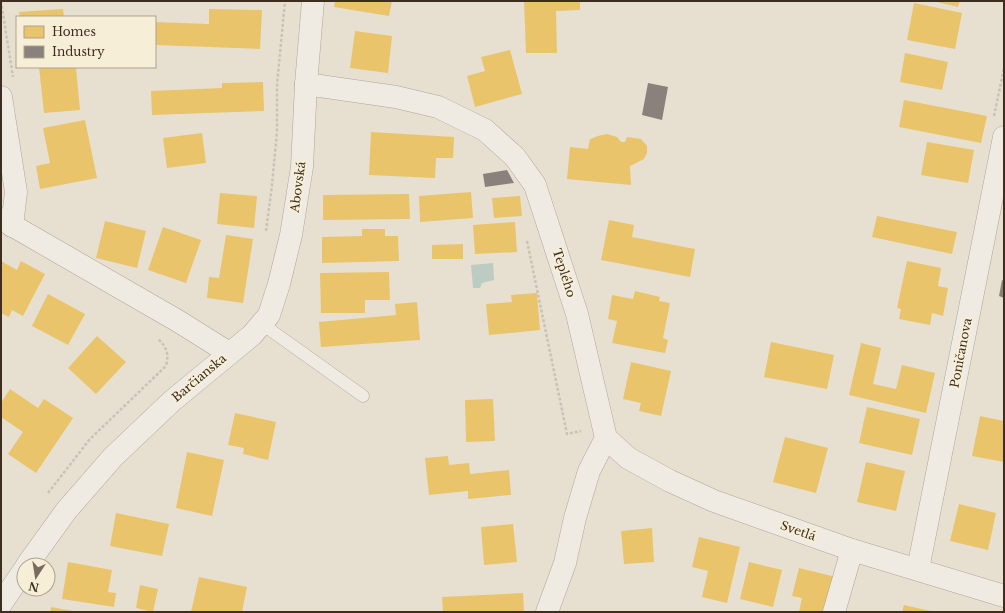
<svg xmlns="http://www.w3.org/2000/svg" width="1005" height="613" viewBox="0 0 1005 613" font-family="'Libre Baskerville',serif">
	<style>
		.water { fill: #bcccc2 }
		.homes { fill: #e9c46a }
		.industry { fill: #8a817c }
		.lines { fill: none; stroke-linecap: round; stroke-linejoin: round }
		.service-casing { stroke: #ada599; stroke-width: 13 }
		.minor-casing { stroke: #ada599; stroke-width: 23 }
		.path { stroke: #c8c2b9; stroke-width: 2.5; stroke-dasharray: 3 2; stroke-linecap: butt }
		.service { stroke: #efebe3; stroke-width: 12 }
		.minor { stroke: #efebe3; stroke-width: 22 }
		.labels { text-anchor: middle; stroke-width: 4; stroke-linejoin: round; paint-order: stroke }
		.street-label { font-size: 12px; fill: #3d2e20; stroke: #f7eed8 }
	</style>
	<rect width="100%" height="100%" fill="#e7e0d1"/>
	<polygon class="water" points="493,263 494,280 482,283 480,288 473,288 471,265"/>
	<g class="homes">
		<polygon points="335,1 392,1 389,16 334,7"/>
		<polygon points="524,1 580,1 580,10 556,11 557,53 526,53"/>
		<polygon points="933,1 960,1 958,7"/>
		<polygon points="914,3 962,13 955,49 907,40"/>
		<polygon points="63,9 64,17 20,17 19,12"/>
		<polygon points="209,9 262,10 260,49 155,45 155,22 209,24"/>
		<polygon points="355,31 392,36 388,73 350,68"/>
		<polygon points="510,50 522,94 475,107 467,76 485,71 481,57"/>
		<polygon points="905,53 948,62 942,90 900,82"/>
		<polygon points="39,67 76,67 80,110 44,113"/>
		<polygon points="263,82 264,111 152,115 151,91 222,88 222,83"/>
		<polygon points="904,100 987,116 981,143 899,127"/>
		<polygon points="85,120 97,178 40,189 36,166 50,163 43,128"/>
		<polygon points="371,132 454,137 453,158 436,158 435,178 369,175"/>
		<polygon points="202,133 206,163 167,168 163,138"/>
		<polygon points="607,134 617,137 621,142 625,142 627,137 641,139 647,146 647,153 644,159 630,166 631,185 567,179 570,147 588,149 590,139 598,136"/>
		<polygon points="927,142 974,150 968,183 921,175"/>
		<polygon points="471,192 473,218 420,222 419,196"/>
		<polygon points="220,193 257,196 254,228 217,224"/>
		<polygon points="409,194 410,219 323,220 323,195"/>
		<polygon points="520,196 522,216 494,218 492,198"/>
		<polygon points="877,216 957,232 952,254 872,237"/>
		<polygon points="609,220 634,225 632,237 695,249 690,277 601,260"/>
		<polygon points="105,221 146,231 137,268 96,258"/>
		<polygon points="515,222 517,252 475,254 473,225"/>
		<polygon points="163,227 201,240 186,283 148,270"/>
		<polygon points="362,229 385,229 385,236 398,236 399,261 322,263 322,237 362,236"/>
		<polygon points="226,235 253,239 243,303 207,298 209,277 219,278"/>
		<polygon points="463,244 463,259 432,259 432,245"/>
		<polygon points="1,261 17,270 21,261 45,274 23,316 12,310 9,317 1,313"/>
		<polygon points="907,261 941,268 938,286 948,288 943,316 932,313 930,325 899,319 901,309 897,308"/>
		<polygon points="389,272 390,300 365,300 365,313 321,313 320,273"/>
		<polygon points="635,291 660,297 659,301 670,303 663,338 668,340 665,353 612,343 617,321 608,319 612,295 633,299"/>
		<polygon points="537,293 540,330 489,335 486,304 512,302 511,295"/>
		<polygon points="48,294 85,314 68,345 32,326"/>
		<polygon points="417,302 420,340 321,347 319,322 396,315 395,304"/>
		<polygon points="97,336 126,362 96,394 68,368"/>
		<polygon points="771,342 834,355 827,389 764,377"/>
		<polygon points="861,343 881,348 873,384 896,389 902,365 935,373 926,413 849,395"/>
		<polygon points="631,362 671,371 661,416 639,411 641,403 623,399"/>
		<polygon points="10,389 38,408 44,399 73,418 36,473 8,454 23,432 1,417 1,403"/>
		<polygon points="493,399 495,441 466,442 465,400"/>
		<polygon points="867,407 920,419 912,455 859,443"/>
		<polygon points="235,413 276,422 268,460 243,454 244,448 228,445"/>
		<polygon points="980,416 1004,421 1004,462 972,456"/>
		<polygon points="785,437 828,448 816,493 773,482"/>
		<polygon points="187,452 224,460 212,516 176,508"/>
		<polygon points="448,456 449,465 469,463 470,474 509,470 511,495 468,499 468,491 429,495 425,458"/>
		<polygon points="866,462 905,471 896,511 857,502"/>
		<polygon points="959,504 996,513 988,550 950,541"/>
		<polygon points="116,513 169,524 162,556 110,546"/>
		<polygon points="513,524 517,562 484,565 481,527"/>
		<polygon points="652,528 654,562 624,564 621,531"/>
		<polygon points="699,537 740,547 727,603 702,597 708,571 692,567"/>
		<polygon points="68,562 112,570 108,592 116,593 114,607 62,599"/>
		<polygon points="749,562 782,570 773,607 740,599"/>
		<polygon points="799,568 836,577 827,612 799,612 802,598 792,596"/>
		<polygon points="199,577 247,587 242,612 191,612"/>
		<polygon points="140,585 158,589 153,612 136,608"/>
		<polygon points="523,593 524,612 443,612 442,597"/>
		<polygon points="904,605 930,611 930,612 902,612"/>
		<polygon points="51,607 73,611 73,612 50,612"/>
	</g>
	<g class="industry">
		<polygon points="648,83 668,87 662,120 642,115"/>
		<polygon points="507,170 514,183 485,187 483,174"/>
		<polygon points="1002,280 1004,281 1004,298 999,296"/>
	</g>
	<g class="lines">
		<g class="service-casing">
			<polyline id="service" points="262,324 363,396"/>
		</g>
		<g class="minor-casing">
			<g id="minor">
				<polyline points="306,84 396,97 438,107 485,130 515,157 535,185 577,314 606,438 589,471 575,518 565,563 547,612"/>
				<polyline points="1,97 16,192 12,226"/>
				<polyline points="1,219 178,321 229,353"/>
				<polyline points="606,438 628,458 670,481 714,501 852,550 1004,596"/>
				<polyline points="27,565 66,511 113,457 172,401 252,335 269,315 279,284 291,235 302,167 306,84 313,1"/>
				<polyline points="918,569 1004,137"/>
				<polyline points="1,604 24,570"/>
				<polyline points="834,612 852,550"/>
			</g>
		</g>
		<g class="path">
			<polyline points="1,1 13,77"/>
			<polyline points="994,116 1004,68"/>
			<polyline points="266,231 272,185 277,132 277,85 285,1"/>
			<polyline points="527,241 567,434 581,431"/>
			<path d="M48,493L90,439L166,366C169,354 167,347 158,339"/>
		</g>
		<use href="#service" class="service"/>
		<use href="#minor" class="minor"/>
	</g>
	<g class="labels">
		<g class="street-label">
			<text transform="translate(298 187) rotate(-82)" y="4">Abovská</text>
			<text transform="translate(564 273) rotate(72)" y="4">Teplého</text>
			<text transform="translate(961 353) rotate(-79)" y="4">Poničanova</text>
			<text transform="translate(199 378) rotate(-40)" y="4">Barčianska</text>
			<text transform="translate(798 531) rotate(19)" y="4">Svetlá</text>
		</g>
	</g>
	<rect width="1005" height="613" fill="none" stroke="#3d2e20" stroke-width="4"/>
	<rect x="16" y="16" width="140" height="52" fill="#f7eed8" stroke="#ada18e"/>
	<rect x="24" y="26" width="20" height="12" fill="#e9c46a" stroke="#ada18e"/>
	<text x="52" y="36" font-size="12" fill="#3d2e20">Homes</text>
	<rect x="24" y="46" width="20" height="12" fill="#8a817c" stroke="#ada18e"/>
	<text x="52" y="56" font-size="12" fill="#3d2e20">Industry</text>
	<g transform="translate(36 577) rotate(192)"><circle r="19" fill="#f7eed8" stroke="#ada18e"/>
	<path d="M0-3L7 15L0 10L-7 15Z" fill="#786c5e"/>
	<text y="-6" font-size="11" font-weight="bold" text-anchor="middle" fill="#3d2e20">N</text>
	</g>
</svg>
